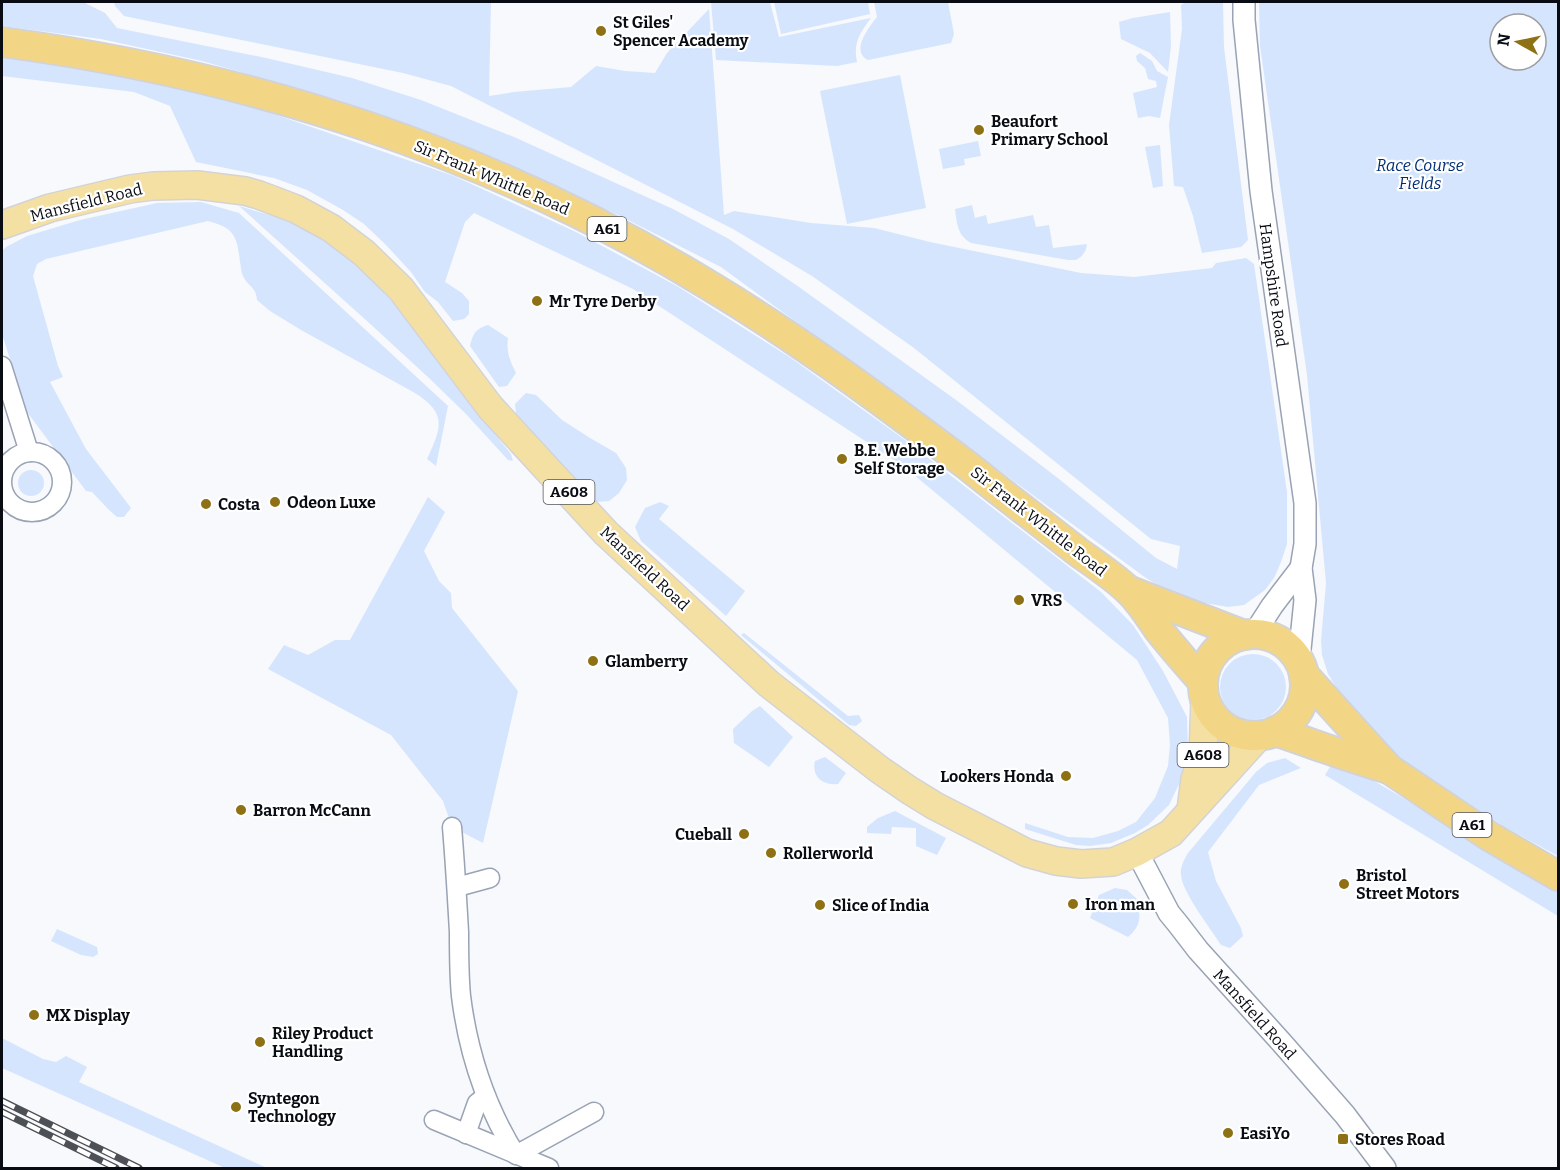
<svg xmlns="http://www.w3.org/2000/svg" width="1560" height="1170" viewBox="0 0 1560 1170" font-family="Bitter,serif">
	<style>
		.green { fill: #d5e5fe; fill-rule: evenodd }
		.lines { fill: none; stroke-linecap: round; stroke-linejoin: round }
		.minor-casing { stroke: #99a3b4; stroke-width: 21 }
		.tertiary-casing { stroke: #99a3b4; stroke-width: 24 }
		.primary-casing { stroke: #d3d3d5; stroke-width: 30 }
		.trunk-casing { stroke: #d3d3d5; stroke-width: 32 }
		.minor { stroke: #fff; stroke-width: 18 }
		.tertiary { stroke: #fff; stroke-width: 21 }
		.primary { stroke: #f5e0a4; stroke-width: 27 }
		.trunk { stroke: #f2d686; stroke-width: 28 }
		.rail-casing { stroke: #4d5055; stroke-width: 7 }
		.rail { stroke: #fff; stroke-width: 4.5; stroke-dasharray: 14; stroke-linecap: butt }
		.poi-dot { fill: #8d7114; stroke: #fff; stroke-width: 2 }
		.labels { text-anchor: middle; stroke-width: 4.5; stroke-linejoin: round; paint-order: stroke }
		.shield { fill: #fff; stroke: #53565a; stroke-width: 1.5 }
		.shield-label { font-size: 15px; font-weight: bold; fill: #090d13 }
		.poi-label { font-size: 16px; font-weight: bold; fill: #090d13; stroke: #fff; text-anchor: start }
		.park-label { font-size: 16px; font-style: italic; fill: #002e76; stroke: #fff }
		.street-label { font-size: 16px; fill: #090d13; stroke: #fff }
	</style>
	<rect width="100%" height="100%" fill="#f7f9fc"/>
	<g class="green">
		<polygon points="2,2 83,2 105,13 117,28 266,58 352,78 421,100 514,137 673,209 729,239 799,287 956,400 1059,479 1156,558 1177,569 1180,546 1151,539 914,348 812,276 733,229 451,86 403,73 124,16 115,6 114,2 491,2 489,96 514,92 571,87 596,66 625,71 655,73 667,53 709,9 724,215 734,211 811,223 874,228 930,242 1081,273 1134,277 1212,268 1216,263 1246,258 1254,264 1287,492 1287,544 1281,562 1274,578 1265,590 1244,605 1228,607 1193,601 1167,591 1146,578 721,267 618,215 451,140 341,101 202,61 101,39 2,26"/>
		<path d="M711,2H770L779,37L871,18C860,33 853,42 857,62L837,66L716,60Z"/>
		<polygon points="774,2 868,2 870,14 781,34"/>
		<path d="M874,2H948L954,34L951,43L868,60C850,51 869,27 877,17Z"/>
		<polygon points="1186,2 1223,2 1224,47 1248,240 1241,247 1202,253 1193,216 1183,187 1174,186 1169,125 1182,29 1181,5"/>
		<path d="M1259,2H1558V856L1505,827L1398,758L1377,732L1363,721L1342,697L1328,674L1322,655L1321,641L1326,583L1307,375L1260,46ZM1500,24H1536V60H1500Z"/>
		<polygon points="1170,12 1171,46 1168,72 1150,53 1121,39 1119,22 1133,18"/>
		<polygon points="1140,53 1152,61 1157,71 1168,77 1160,118 1149,116 1138,118 1133,93 1157,87 1156,81 1148,79 1145,68 1137,61 1136,56"/>
		<polygon points="2,57 75,66 182,89 259,109 454,176 576,232 677,286 791,358 905,440 1101,592 1133,625 1163,671 1187,717 1188,755 1182,778 1169,805 1148,825 1135,833 1111,843 1090,846 1076,845 1025,829 1025,823 1068,837 1093,838 1118,831 1136,822 1155,798 1168,766 1170,745 1168,718 1137,660 902,465 633,289 474,213 465,222 445,282 462,293 469,301 469,314 464,319 453,321 438,302 425,292 411,272 386,245 364,224 343,210 307,190 274,178 196,162 170,106 134,92 2,76"/>
		<polygon points="900,75 926,208 847,224 820,91"/>
		<polygon points="978,141 981,156 964,159 965,165 943,169 939,149"/>
		<polygon points="1160,145 1163,186 1153,188 1145,147"/>
		<path d="M201,202L239,213L448,406L436,466L427,459C441,428 448,414 415,393L301,330L270,311L257,300C256,286 248,287 243,276C241,272 241,266 240,262C237,235 234,228 208,221L46,259L37,264L33,276L58,366L63,377L50,382L86,449L131,508L124,517H117L109,510L92,492L86,491L27,412L2,334V251L6,247L27,236L80,220L157,203Z"/>
		<path d="M972,205L975,218L986,215L988,224L1033,215L1036,227L1049,225L1053,248L1087,244C1086,252 1083,256 1076,260H1068L971,243C957,235 957,223 955,209Z"/>
		<polygon points="239,206 280,218 309,231 342,253 367,275 400,310 484,421 511,454 513,461 508,460 466,414 429,378 367,321"/>
		<path d="M488,325L508,338C506,352 510,361 516,373L507,386L499,387L470,346C473,334 475,329 488,325Z"/>
		<polygon points="526,393 536,395 562,420 590,438 616,453 626,468 627,480 619,493 609,501 597,502 586,496 547,453 516,414 515,404"/>
		<circle cx="31" cy="483" r="13"/>
		<polygon points="428,497 445,512 424,551 439,581 451,593 452,608 518,691 483,843 452,827 443,801 391,735 268,669 284,645 308,655 335,640 350,640"/>
		<polygon points="660,502 669,506 659,519 745,591 726,616 641,541 635,527 645,508"/>
		<polygon points="744,633 848,716 859,715 862,721 856,726 849,725 741,635"/>
		<circle cx="1253" cy="687" r="33"/>
		<polygon points="760,706 793,737 769,767 734,743 733,729 752,711"/>
		<path d="M825,757L846,773L838,784C823,786 811,776 815,761Z"/>
		<path d="M1285,758L1301,768L1259,785L1208,852L1216,881L1241,928L1243,936L1230,948L1221,945C1211,929 1182,892 1181,875C1180,867 1184,860 1188,853L1256,772L1267,763Z"/>
		<polygon points="1333,762 1364,775 1558,889 1558,916 1325,775"/>
		<polygon points="895,811 946,838 937,855 916,846 916,828 892,827 891,834 867,833 867,827 878,818"/>
		<path d="M1115,888L1127,890L1138,900C1140,917 1142,925 1128,937L1090,918L1099,895Z"/>
		<polygon points="57,929 97,947 98,954 93,957 81,955 51,941"/>
		<polygon points="2,1038 43,1059 56,1062 66,1056 87,1067 79,1082 267,1168 225,1168 2,1068"/>
	</g>
	<g class="lines">
		<g class="minor-casing">
			<g id="minor">
				<polyline points="2,366 29,452"/>
				<circle cx="32" cy="482" r="30"/>
				<path d="M452,827C455,862 457,897 459,932C459,953 459,975 461,996C468,1052 486,1107 516,1155L594,1112"/>
				<polyline points="457,887 490,878"/>
				<polyline points="434,1120 549,1168"/>
				<polyline points="466,1134 477,1103 486,1096"/>
			</g>
		</g>
		<g class="tertiary-casing">
			<g id="tertiary">
				<polyline points="1244,2 1244,20 1261,191 1305,503 1305,544 1301,568 1305,600 1299,659"/>
				<polyline points="1254,634 1272,606 1301,568"/>
				<polyline points="1137,852 1169,913 1178,924 1198,950 1282,1043 1345,1115 1385,1168"/>
			</g>
		</g>
		<g class="primary-casing">
			<g id="primary">
				<polyline points="2,225 50,208 130,189 153,186 197,185 245,191 259,195 296,209 331,228 364,253 401,289 490,407 606,533 769,684 880,770 909,790 935,806 1027,853 1056,861 1081,864 1113,862 1137,852 1171,833 1259,736"/>
				<polyline points="1191,810 1195,779 1203,756 1205,699"/>
			</g>
		</g>
		<g class="trunk-casing">
			<g id="trunk">
				<path d="M2,42C251,75 495,154 710,286C800,340 884,403 968,466C1004,495 1041,523 1078,552C1095,564 1113,576 1128,590C1140,601 1149,616 1158,629C1172,647 1188,665 1203,682"/>
				<polyline points="1130,591 1244,635"/>
				<circle cx="1254" cy="685" r="51"/>
				<polyline points="1304,675 1389,769 1489,836 1558,876"/>
				<path d="M1275,731C1314,744 1350,758 1389,769"/>
			</g>
		</g>
		<use href="#minor" class="minor"/>
		<use href="#tertiary" class="tertiary"/>
		<use href="#primary" class="primary"/>
		<use href="#trunk" class="trunk"/>
		<g class="rail-casing">
			<g id="rail">
				<polyline points="2,1101 139,1168"/>
				<polyline points="2,1112 116,1168"/>
			</g>
		</g>
		<use href="#rail" class="rail"/>
	</g>
	<g class="poi-dot">
		<circle cx="601" cy="31" r="6"/>
		<circle cx="979" cy="130" r="6"/>
		<circle cx="537" cy="301" r="6"/>
		<circle cx="842" cy="459" r="6"/>
		<circle cx="275" cy="502" r="6"/>
		<circle cx="206" cy="504" r="6"/>
		<circle cx="1019" cy="600" r="6"/>
		<circle cx="593" cy="661" r="6"/>
		<circle cx="1066" cy="776" r="6"/>
		<circle cx="241" cy="810" r="6"/>
		<circle cx="744" cy="834" r="6"/>
		<circle cx="771" cy="853" r="6"/>
		<circle cx="1344" cy="884" r="6"/>
		<circle cx="1073" cy="904" r="6"/>
		<circle cx="820" cy="905" r="6"/>
		<circle cx="34" cy="1015" r="6"/>
		<circle cx="260" cy="1042" r="6"/>
		<circle cx="236" cy="1107" r="6"/>
		<circle cx="1228" cy="1133" r="6"/>
		<rect x="1337" y="1133" width="12" height="12" rx="3"/>
	</g>
	<g class="labels">
		<g class="shield">
			<rect x="587.5" y="217" width="39" height="24" rx="4.5"/>
			<rect x="543.5" y="480" width="51" height="24" rx="4.5"/>
			<rect x="1177.5" y="743" width="51" height="24" rx="4.5"/>
			<rect x="1452.5" y="813" width="39" height="24" rx="4.5"/>
		</g>
		<g class="shield-label">
			<text x="607" y="234">A61</text>
			<text x="569" y="497">A608</text>
			<text x="1203" y="760">A608</text>
			<text x="1472" y="830">A61</text>
		</g>
		<g class="poi-label">
			<text x="613" y="28">St Giles'<tspan x="613" dy="18">Spencer Academy</tspan></text>
			<text x="991" y="127">Beaufort<tspan x="991" dy="18">Primary School</tspan></text>
			<text x="549" y="307">Mr Tyre Derby</text>
			<text x="854" y="456">B.E. Webbe<tspan x="854" dy="18">Self Storage</tspan></text>
			<text x="287" y="508">Odeon Luxe</text>
			<text x="218" y="510">Costa</text>
			<text x="1031" y="606">VRS</text>
			<text x="605" y="667">Glamberry</text>
			<text x="1054" y="782" text-anchor="end">Lookers Honda</text>
			<text x="253" y="816">Barron McCann</text>
			<text x="732" y="840" text-anchor="end">Cueball</text>
			<text x="783" y="859">Rollerworld</text>
			<text x="1356" y="881">Bristol<tspan x="1356" dy="18">Street Motors</tspan></text>
			<text x="1085" y="910">Iron man</text>
			<text x="832" y="911">Slice of India</text>
			<text x="46" y="1021">MX Display</text>
			<text x="272" y="1039">Riley Product<tspan x="272" dy="18">Handling</tspan></text>
			<text x="248" y="1104">Syntegon<tspan x="248" dy="18">Technology</tspan></text>
			<text x="1240" y="1139">EasiYo</text>
			<text x="1355" y="1145">Stores Road</text>
		</g>
		<g class="park-label">
			<text x="1420" y="171">Race Course<tspan x="1420" dy="18">Fields</tspan></text>
		</g>
		<g class="street-label">
			<text transform="translate(492 177) rotate(23)" y="6">Sir Frank Whittle Road</text>
			<text transform="translate(86 202) rotate(-14)" y="6">Mansfield Road</text>
			<text transform="translate(1274 285) rotate(82)" y="6">Hampshire Road</text>
			<text transform="translate(1039 521) rotate(38)" y="6">Sir Frank Whittle Road</text>
			<text transform="translate(645 568) rotate(43)" y="6">Mansfield Road</text>
			<text transform="translate(1255 1014) rotate(48)" y="6">Mansfield Road</text>
		</g>
	</g>
	<rect width="1560" height="1170" fill="none" stroke="#090d13" stroke-width="6"/>
	<g transform="translate(1518 42) rotate(279)"><circle r="28" fill="#ffffff" stroke="#9d9ea1" stroke-width="1.5"/>
	<path d="M0-4.5L10 22L0 15L-10 22Z" fill="#8d7114"/>
	<text y="-9" font-size="16" font-weight="bold" text-anchor="middle" fill="#090d13">N</text>
	</g>
</svg>
